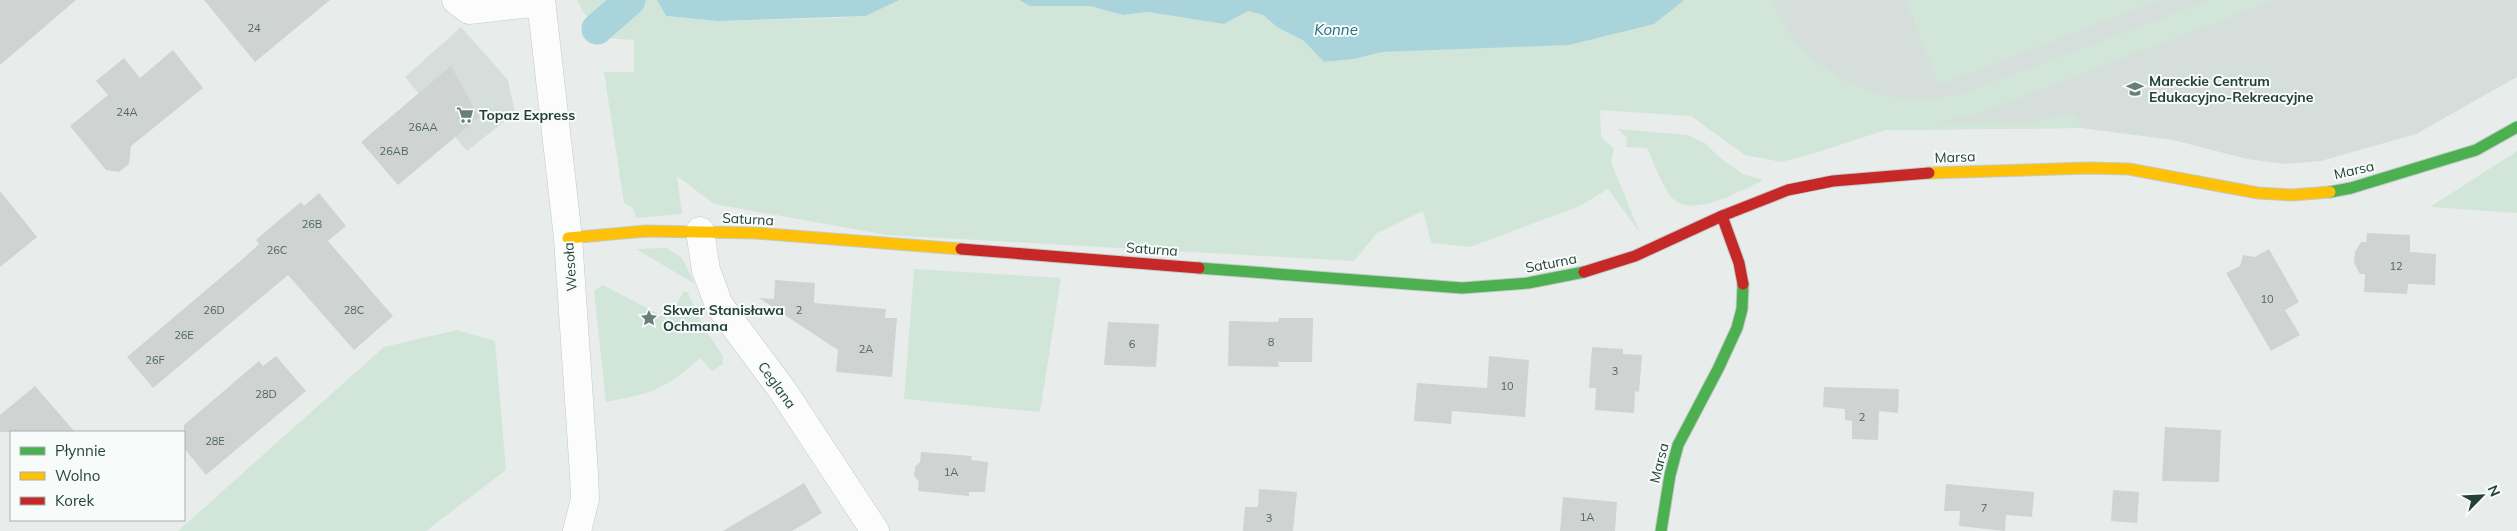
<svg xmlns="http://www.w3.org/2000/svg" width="2517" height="531" viewBox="0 0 2517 531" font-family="Mulish,sans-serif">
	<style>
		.built { fill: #d6dedb }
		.green { fill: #d1e6d8 }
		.water { fill: #a9d4db }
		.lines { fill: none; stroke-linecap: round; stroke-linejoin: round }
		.canal { stroke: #a9d4db; stroke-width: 31 }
		.building { fill: #cfd4d2 }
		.street-casing { stroke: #c5cac8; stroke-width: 29 }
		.fast-casing { stroke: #c3cbc8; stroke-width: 13 }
		.slow-casing { stroke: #c3cbc8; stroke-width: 13 }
		.jam-casing { stroke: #c3cbc8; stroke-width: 13 }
		.street { stroke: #fcfcfc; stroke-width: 28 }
		.fast { stroke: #4caf50; stroke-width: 11 }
		.slow { stroke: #ffc107; stroke-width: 11 }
		.jam { stroke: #c62828; stroke-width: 11 }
		.labels { text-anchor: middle; stroke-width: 4; stroke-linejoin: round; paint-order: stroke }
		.number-label { font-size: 11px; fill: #506761 }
		.poi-label { font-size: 14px; font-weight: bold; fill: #24423a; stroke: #f7fbf9; text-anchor: start }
		.street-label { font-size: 14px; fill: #24423a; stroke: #f7fbf9 }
		.water-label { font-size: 15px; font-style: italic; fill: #1c6f80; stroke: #f7fbf9 }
	</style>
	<rect width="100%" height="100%" fill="#e8edeb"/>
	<g class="built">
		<polygon points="1717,0 2517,0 2517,77 2416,134 2321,161 2285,164 2247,159 2173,140 2081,128 1886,130"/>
		<polygon points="461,27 508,80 515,113 467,151 405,77"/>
	</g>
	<g class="green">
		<path d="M577,0H657L666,16L718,21L834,18L866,16L899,0H1019L1030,6H1090L1123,15L1148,12L1224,24L1248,11L1263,15L1277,27L1304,41L1324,62L1354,59L1382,52L1427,50L1646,0H1771C1793,56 1849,94 1908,99C1927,101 1944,97 1962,94L2210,0H2274L1969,117L1932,122L2032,123L2074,113L2081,128L1886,130L1812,154L1781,162L1745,155L1691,116L1600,110L1601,137L1614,149L1611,162L1640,233L1608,189L1582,205L1470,247L1431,243L1423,211L1377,233L1354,261L887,235L714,204L677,176L682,214L636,218L633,208L624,203L604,72H634V40L606,38L583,12Z"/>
		<polygon points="1906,0 2159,0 1939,85"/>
		<path d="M1618,129L1687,135L1705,143L1718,156L1742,174L1764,180C1741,190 1687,223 1669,194C1660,180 1654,163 1647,148L1626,147L1627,138Z"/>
		<polygon points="2517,151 2517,213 2430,207"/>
		<polygon points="667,248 682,258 695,284 636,249"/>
		<polygon points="914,269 1061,278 1040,412 904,399"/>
		<path d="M603,285L668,319L684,291L688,293L706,331L723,356V364L712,371L700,358C664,390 653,393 606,402L594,291Z"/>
		<polygon points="457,330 495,341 506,470 426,531 178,531 384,347"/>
	</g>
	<g class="water">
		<polygon points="657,0 899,0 866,16 718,21 666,16"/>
		<polygon points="1019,0 1683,0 1683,1 1654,24 1569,45 1382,52 1354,59 1324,62 1304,41 1277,27 1263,15 1248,11 1224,24 1148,12 1123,15 1090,6 1030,6"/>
	</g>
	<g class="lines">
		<polyline class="canal" points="597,29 630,0"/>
	</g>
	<g class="building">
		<polygon points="0,0 76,0 0,65"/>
		<polygon points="204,0 330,0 255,62"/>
		<polygon points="173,50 203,88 131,146 129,164 119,172 106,170 70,126 108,95 96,81 124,58 140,78"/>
		<polygon points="451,66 479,117 398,185 361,142"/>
		<polygon points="0,191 37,237 0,267"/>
		<polygon points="319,193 346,226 328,241 393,316 354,350 288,275 153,388 127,357 245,257 259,244 256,240 278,221 301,202 304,206"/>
		<polygon points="2367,233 2410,235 2410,252 2436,254 2435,285 2408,284 2407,294 2364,292 2365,274 2360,274 2354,263 2355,252 2361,242 2366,242"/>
		<polygon points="2269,249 2299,302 2285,310 2300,335 2271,351 2226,273 2240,266 2243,255 2255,257"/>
		<polygon points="775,280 815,283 814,303 886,309 885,318 897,318 892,377 836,372 838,350 759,298 774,299"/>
		<polygon points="1279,318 1313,318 1312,362 1278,362 1279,367 1228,366 1229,321 1278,322"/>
		<polygon points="1108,322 1159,324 1156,367 1104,365"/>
		<polygon points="1592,347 1623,349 1623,354 1642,355 1639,392 1635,391 1634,413 1595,410 1596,388 1589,388"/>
		<polygon points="276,356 306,391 206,475 184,448 184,425 259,361 263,366"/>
		<polygon points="1489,356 1529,360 1525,417 1452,411 1451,424 1414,421 1417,383 1487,388"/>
		<polygon points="35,386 75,432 0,432 0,415"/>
		<polygon points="1824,387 1899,389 1898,413 1879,411 1878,440 1852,439 1852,421 1845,420 1845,409 1823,407"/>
		<polygon points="2165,427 2221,430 2219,482 2162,481"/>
		<polygon points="921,452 972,456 971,460 988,462 985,492 969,492 969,496 918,491 919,481 914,476 915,467 920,462"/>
		<polygon points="804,483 822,513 792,531 723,531"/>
		<polygon points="1946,484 2034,492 2032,517 2006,515 2005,531 1959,526 1960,511 1944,511"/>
		<polygon points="1259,489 1297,492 1293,531 1243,531 1245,507 1258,507"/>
		<polygon points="2113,490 2139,492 2137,523 2111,521"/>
		<polygon points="1563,497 1617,502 1615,531 1560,531"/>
	</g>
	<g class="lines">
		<g class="street-casing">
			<g id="street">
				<polyline points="456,0 469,10 541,2"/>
				<polyline points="541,0 568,238 584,474 585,499 577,531"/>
				<polyline points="700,231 706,270 719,305 783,391 875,531"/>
			</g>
		</g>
		<g class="fast-casing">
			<g id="fast">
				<polyline points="2330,192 2351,188 2476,150 2517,127"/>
				<polyline points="1199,268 1462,288 1528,283 1584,272"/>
				<polyline points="1661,531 1670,475 1678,445 1718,369 1737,328 1742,309 1743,284"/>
			</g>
		</g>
		<g class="slow-casing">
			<g id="slow">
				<polyline points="1929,173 2089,168 2129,169 2258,193 2292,195 2330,192"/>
				<polyline points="568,238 646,231 756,233 961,249"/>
			</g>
		</g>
		<g class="jam-casing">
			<g id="jam">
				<polyline points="961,249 1199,268"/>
				<polyline points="1584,272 1635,256 1722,216"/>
				<polyline points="1743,284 1739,263 1722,216 1788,190 1833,181 1929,173"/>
			</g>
		</g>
		<use href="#street" class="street"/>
		<use href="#fast" class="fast"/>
		<use href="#slow" class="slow"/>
		<use href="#jam" class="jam"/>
	</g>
	<defs>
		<g id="school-bare" transform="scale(1.35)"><path d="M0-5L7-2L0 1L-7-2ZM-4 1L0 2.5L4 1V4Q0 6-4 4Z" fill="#697e78" stroke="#f7fbf9" stroke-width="2.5" paint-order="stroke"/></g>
		<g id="supermarket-bare" transform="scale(1.35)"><path d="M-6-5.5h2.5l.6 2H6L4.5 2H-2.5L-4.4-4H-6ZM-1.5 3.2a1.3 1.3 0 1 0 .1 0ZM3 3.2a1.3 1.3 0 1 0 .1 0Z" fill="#697e78" stroke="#f7fbf9" stroke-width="2.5" paint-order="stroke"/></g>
		<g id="sight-bare" transform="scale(1.35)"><path d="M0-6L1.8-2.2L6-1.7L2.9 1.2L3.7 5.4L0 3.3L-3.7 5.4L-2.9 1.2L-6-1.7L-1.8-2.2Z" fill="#697e78" stroke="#f7fbf9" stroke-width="2.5" paint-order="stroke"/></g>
	</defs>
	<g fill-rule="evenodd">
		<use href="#school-bare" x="2135" y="89"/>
		<use href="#supermarket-bare" x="465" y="115"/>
		<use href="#sight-bare" x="649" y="318"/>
	</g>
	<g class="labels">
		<g class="number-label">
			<text x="254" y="32">24</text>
			<text x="127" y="116">24A</text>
			<text x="423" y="131">26AA</text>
			<text x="394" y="155">26AB</text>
			<text x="312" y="228">26B</text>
			<text x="277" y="254">26C</text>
			<text x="2396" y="270">12</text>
			<text x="2267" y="303">10</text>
			<text x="214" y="314">26D</text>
			<text x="354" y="314">28C</text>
			<text x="799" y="314">2</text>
			<text x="184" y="339">26E</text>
			<text x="1271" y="346">8</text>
			<text x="1132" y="348">6</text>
			<text x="866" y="353">2A</text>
			<text x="155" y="364">26F</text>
			<text x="1615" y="375">3</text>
			<text x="1507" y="390">10</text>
			<text x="266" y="398">28D</text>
			<text x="1862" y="421">2</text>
			<text x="215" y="445">28E</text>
			<text x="951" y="476">1A</text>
			<text x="1984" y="512">7</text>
			<text x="1587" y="521">1A</text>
			<text x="1269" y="522">3</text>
		</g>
		<g class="poi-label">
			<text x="2149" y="86">Mareckie Centrum<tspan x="2149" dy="16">Edukacyjno-Rekreacyjne</tspan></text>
			<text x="479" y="120">Topaz Express</text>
			<text x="663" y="315">Skwer Stanisława<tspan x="663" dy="16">Ochmana</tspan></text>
		</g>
		<g class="street-label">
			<text transform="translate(1955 157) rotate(-2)" y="5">Marsa</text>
			<text transform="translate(2354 170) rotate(-13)" y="5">Marsa</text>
			<text transform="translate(748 219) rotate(3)" y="5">Saturna</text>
			<text transform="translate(1152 249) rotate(4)" y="5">Saturna</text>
			<text transform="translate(1551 263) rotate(-11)" y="5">Saturna</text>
			<text transform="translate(570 267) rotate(-94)" y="5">Wesoła</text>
			<text transform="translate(777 385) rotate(54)" y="5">Ceglana</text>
			<text transform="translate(1659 463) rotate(-76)" y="5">Marsa</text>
		</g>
		<g class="water-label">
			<text x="1336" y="35">Konne</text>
		</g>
	</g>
	<rect x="10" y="431" width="175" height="90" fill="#f7fbf9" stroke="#a3b1ad"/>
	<rect x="20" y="447" width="25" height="8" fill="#4caf50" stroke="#a3b1ad"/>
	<text x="55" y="456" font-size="15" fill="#24423a">Płynnie</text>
	<rect x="20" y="472" width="25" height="8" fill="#ffc107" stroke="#a3b1ad"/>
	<text x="55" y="481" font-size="15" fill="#24423a">Wolno</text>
	<rect x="20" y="497" width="25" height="8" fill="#c62828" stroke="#a3b1ad"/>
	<text x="55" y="506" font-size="15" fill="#24423a">Korek</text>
	<g transform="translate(2482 496) rotate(66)" stroke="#f7fbf9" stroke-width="4" paint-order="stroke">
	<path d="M0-4L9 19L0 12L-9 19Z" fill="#24423a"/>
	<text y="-8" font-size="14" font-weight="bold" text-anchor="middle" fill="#24423a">N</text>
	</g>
</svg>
